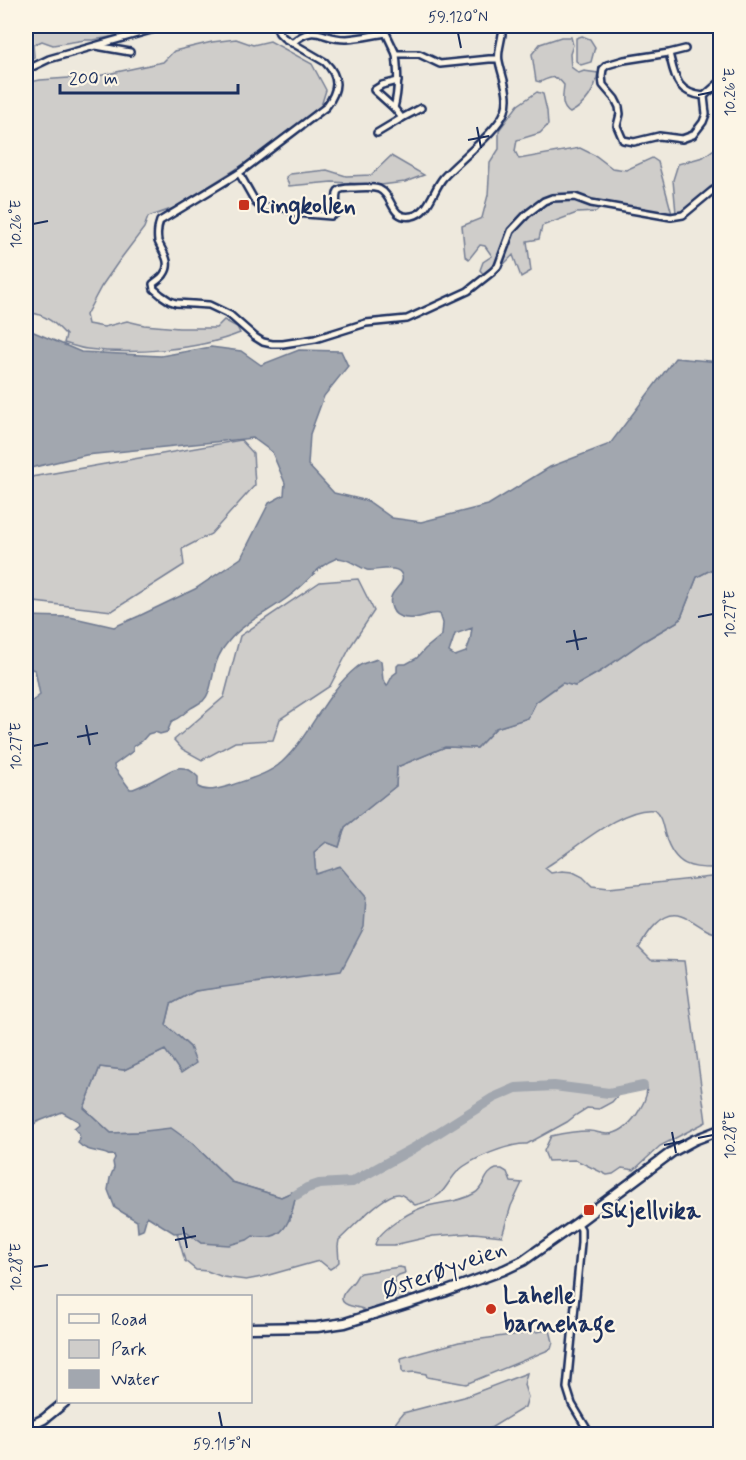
<svg xmlns="http://www.w3.org/2000/svg" width="746" height="1460" viewBox="0 0 746 1460" font-family="Mynerve,sans-serif">
	<style>
		.green { fill: #cfcdca; stroke: #757e94; stroke-width: 1.5 }
		.water { fill: #a2a7af; stroke: #6c778f; stroke-width: 1.5; fill-rule: evenodd }
		.lines { fill: none; stroke-linecap: round; stroke-linejoin: round }
		.river { stroke: #a2a7af; stroke-width: 10 }
		.street-casing { stroke: #1b2f5e; stroke-width: 10 }
		.secondary-casing { stroke: #1b2f5e; stroke-width: 13 }
		.street { stroke: #fcf5e5; stroke-width: 5 }
		.secondary { stroke: #fcf5e5; stroke-width: 8 }
		.ticks { fill: none; stroke: #1b2f5e; stroke-width: 2 }
		.poi-dot { fill: #c8321e; stroke: #fcf5e5; stroke-width: 2 }
		.labels { text-anchor: middle; stroke-width: 4.5; stroke-linejoin: round; paint-order: stroke }
		.poi-label { font-size: 24px; font-weight: bold; fill: #1b2f5e; stroke: #fcf5e5; text-anchor: start }
		.street-label { font-size: 24px; fill: #1b2f5e; stroke: #fcf5e5 }
		.neatline { fill: none; stroke: #1b2f5e; stroke-width: 2 }
		.ticks-label { font-size: 15px; text-anchor: middle; fill: #1b2f5e }
	</style>
	<rect width="100%" height="100%" fill="#eee9dd"/>
	<filter id="ink" filterUnits="userSpaceOnUse"><feTurbulence type="fractalNoise" baseFrequency=".0167" numOctaves="2"/><feDisplacementMap in="SourceGraphic" scale="12" xChannelSelector="R" yChannelSelector="G"/><feConvolveMatrix kernelMatrix="1 2 1 2 8 2 1 2 1" color-interpolation-filters="sRGB"/></filter>
	<g filter="url(#ink)">
		<g class="green">
			<polygon points="26,26 135,26 116,36 93,40 85,40 53,45 42,41 33,45 34,57 26,64"/>
			<polygon points="582,36 590,39 595,47 591,62 581,65 576,61 576,38"/>
			<path d="M561,37H571L573,45L570,54L571,67L579,73L584,71L598,73C595,90 587,104 570,113C560,107 563,96 564,85C556,74 551,77 540,82L536,81L532,54L540,44Z"/>
			<path d="M236,39L253,45L270,41L312,64L326,90L321,106L246,163L174,208L148,217L144,228L119,261L101,287L86,315L88,324L104,327L127,321L144,325L179,328H216L224,320L237,327L240,333C198,350 132,355 87,349C79,348 72,345 64,343L66,335C56,324 46,315 32,313L26,318V322V83L40,80L98,76L163,62L174,51L212,42Z"/>
			<polygon points="537,92 543,94 547,111 548,125 540,133 517,140 515,151 519,159 580,148 596,156 612,168 626,170 652,158 658,162 672,214 669,216 582,200 582,204 601,207 596,212 577,213 542,226 539,239 527,241 531,271 521,277 513,255 490,278 484,275 480,270 483,262 492,256 485,246 480,245 469,259 465,256 462,226 482,218 488,195 490,163 499,149 499,130 518,105"/>
			<polygon points="720,145 720,182 713,185 690,211 676,213 673,180 678,164 703,157"/>
			<polygon points="391,156 424,175 405,182 381,185 332,182 289,186 286,177 290,174 327,170 346,176 371,175"/>
			<polygon points="241,440 253,453 255,485 211,534 182,549 184,565 112,611 26,601 26,478"/>
			<path d="M720,565V868C691,869 675,867 665,835C662,825 662,817 654,810C626,806 583,842 561,857C556,861 550,864 545,868L551,873L562,871L573,872L583,877L592,886L609,888L720,876V935C716,933 711,932 707,930C698,925 691,919 682,916C662,909 647,934 639,948L651,960L684,961L706,1122L660,1146L634,1170L622,1168L613,1174L607,1175L576,1160L548,1161L544,1151L551,1136C564,1133 576,1131 589,1131C595,1131 601,1134 607,1134C620,1134 630,1124 637,1114C642,1106 647,1098 647,1088L617,1090L618,1095L612,1102L599,1109L587,1108L576,1115L567,1122L527,1144C509,1143 471,1159 458,1171C451,1178 447,1187 440,1194C433,1200 424,1203 415,1205C410,1202 405,1195 399,1194C385,1192 350,1230 339,1240L338,1246L339,1262L335,1266L330,1269L320,1261L315,1262L262,1277L246,1280L223,1277L207,1271L196,1270L185,1261L177,1233L186,1232L201,1243L253,1236L290,1220L296,1195L292,1192L281,1197L232,1182L192,1143L137,1132L111,1133L84,1108L100,1067L124,1070L165,1050L190,1047L166,1025L171,1004L195,991L220,987L315,874L314,852L326,842L339,847L345,827L396,786L397,767L445,747L477,748L496,728L528,718L536,702L563,683L575,686L601,671L644,641L680,620L697,577Z"/>
			<polygon points="358,579 374,611 352,644 330,686 280,719 273,740 235,742 202,760 182,749 174,740 224,697 240,636 320,582"/>
			<path d="M496,1169H502L507,1172L511,1182L522,1183L511,1206L502,1236L474,1233L433,1236L394,1245H375C377,1232 408,1213 421,1208C438,1202 459,1203 475,1193C485,1187 484,1173 496,1169Z"/>
			<path d="M399,1267L404,1268L405,1273L399,1275L395,1278C394,1292 404,1296 415,1296L363,1315V1309C358,1307 353,1307 348,1305C333,1299 350,1287 354,1281C356,1278 357,1275 360,1273Z"/>
			<polygon points="550,1330 553,1342 551,1349 466,1384 427,1377 426,1374 415,1372 404,1373 402,1371 401,1358 459,1342"/>
			<path d="M527,1373L524,1385L528,1397L525,1407L481,1434H379C392,1431 395,1423 403,1413L464,1397Z"/>
		</g>
		<path class="water" d="M29,330L81,352L161,356L211,347L241,351L261,365L299,350L341,351L348,366L324,396L310,434L308,465L334,493L368,501L392,518L421,522L488,505L550,467L610,444L675,358L720,362V565L697,577L680,620L644,641L601,671L575,686L562,683L536,702L528,718L496,728L477,748L445,747L397,767L396,786L345,827L339,847L326,842L314,852L316,874L340,866L366,897L364,927L341,971L195,991L171,1004L166,1025L190,1047L196,1063L181,1073L165,1050L124,1070L100,1067L84,1108L111,1133L137,1132L171,1128L192,1143L232,1182L281,1197L292,1192L296,1195C290,1221 285,1243 253,1236L247,1240L229,1245L201,1243L186,1232L174,1233L147,1216L143,1230L138,1232L137,1221L115,1208L108,1190L110,1178L114,1168L113,1162L115,1158L114,1155C103,1155 113,1156 103,1153C93,1150 86,1151 78,1143L80,1139L79,1134L74,1128L79,1124L78,1121L62,1112L37,1122L26,1131V706L40,695L35,670L26,668V616L70,617L114,627L139,616L195,589L241,558L269,503L284,495L285,483L272,452L253,438L86,455L26,469V331ZM337,558C349,558 356,566 367,570C375,572 399,563 402,576C405,586 387,591 391,605C392,610 394,614 399,616C414,623 429,611 440,614L443,623L442,635L425,649L417,658L406,664H399L397,666V672L393,675L387,686L383,680L381,661L377,659C370,662 361,663 356,668C325,693 311,735 282,762C269,774 249,779 232,785C221,788 208,793 198,787V777C182,760 172,770 155,779C148,783 140,786 133,789H130L115,769L114,765L133,751V747L142,741L148,734L155,732L160,734L167,732L172,721C180,718 184,713 191,708C195,706 199,703 203,701C210,694 211,684 213,675C215,663 220,651 228,642C246,619 277,609 298,589C312,577 319,565 337,558ZM472,628L470,641L466,652L455,656L449,652L455,634Z"/>
		<g class="lines">
			<polyline class="river" points="296,1195 307,1188 319,1184 352,1182 414,1148 493,1098 516,1088 554,1086 609,1093 643,1086"/>
			<g class="street-casing">
				<g id="street">
					<path d="M276,26L279,33L284,38L325,62C340,77 339,90 326,107L239,173L160,221C158,226 157,235 158,241C161,250 173,262 164,274C162,278 156,281 153,284L154,289L161,295L170,301L176,303L209,305L230,315L255,337L263,342L272,344H283L315,339L366,323L407,319L468,291L492,272L498,266L511,231L527,214L544,201L552,198L575,197L591,203L671,217L683,215L712,191L720,186"/>
					<path d="M292,43C316,22 322,40 347,39C360,38 373,35 386,33L396,54H419L440,64L489,59H498"/>
					<polyline points="96,46 130,52"/>
					<path d="M669,53C675,77 676,93 704,96L706,114L703,122L693,135L682,139L659,136L634,142L623,140L617,126L620,114L619,107L615,99L603,85L602,76L603,69L607,65L624,60L669,53L685,49"/>
					<polyline points="26,70 49,59 165,26"/>
					<polyline points="704,96 720,82"/>
					<path d="M394,108C399,89 398,72 396,54"/>
					<polyline points="402,118 421,108"/>
					<polyline points="377,133 402,118 394,108 374,90 382,85 398,81"/>
					<path d="M239,173L256,203L261,207L285,208L295,213L331,216L335,214C338,207 335,195 338,191C341,188 347,188 351,188C360,188 371,186 379,189C394,196 390,220 412,216C429,213 433,190 443,178C459,160 497,132 505,111C511,95 502,77 499,61C497,53 501,43 502,34"/>
					<polyline points="577,1223 581,1229 581,1243 567,1388 572,1404 590,1434"/>
					<polyline points="696,1434 709,1434"/>
					<polyline points="710,1434 720,1433"/>
				</g>
			</g>
			<g class="secondary-casing">
				<g id="secondary">
					<polyline points="250,1328 317,1327 345,1323 447,1291 504,1270 523,1261 537,1251 577,1223 672,1152 694,1140 720,1130"/>
					<polyline points="26,1428 44,1419 65,1402"/>
				</g>
			</g>
			<use href="#street" class="street"/>
			<use href="#secondary" class="secondary"/>
		</g>
	</g>
	<path class="ticks" d="M458,33L461,48M698,95L713,92M477,127L481,148M468,140L489,136M33,224L48,221M698,617L713,614M574,630L578,650M566,642L587,638M86,725L90,745M77,737L98,733M33,746L48,743M672,1132L676,1153M698,1138L713,1135M664,1145L684,1141M183,1227L187,1248M175,1240L196,1236M33,1267L48,1265M219,1412L222,1427"/>
	<g class="poi-dot">
		<rect x="238" y="199" width="12" height="12" rx="3"/>
		<rect x="583" y="1204" width="12" height="12" rx="3"/>
		<circle cx="491" cy="1309" r="6"/>
	</g>
	<g class="labels">
		<g class="poi-label">
			<text x="256" y="213">Ringkollen</text>
			<text x="601" y="1218">Skjellvika</text>
			<text x="503" y="1303">Lahelle<tspan x="503" dy="28">barnehage</tspan></text>
		</g>
		<g class="street-label">
			<text transform="translate(444 1269) rotate(-20)" y="8">Østerøyveien</text>
		</g>
	</g>
	<rect width="746" height="1460" fill="none" stroke="#fcf5e5" stroke-width="66"/>
	<rect x="57" y="1295" width="195" height="108" fill="#fcf5e5" stroke="#a2a6af" stroke-width="1.5"/>
	<rect x="69" y="1314" width="30" height="9" fill="#fcf5e5" stroke="#a2a6af" stroke-width="1.5"/>
	<text x="111" y="1325" font-size="18" fill="#1b2f5e">Road</text>
	<rect x="69" y="1340" width="30" height="18" fill="#cfcdca" stroke="#a2a6af" stroke-width="1.5"/>
	<text x="111" y="1355" font-size="18" fill="#1b2f5e">Park</text>
	<rect x="69" y="1370" width="30" height="18" fill="#a2a7af" stroke="#a2a6af" stroke-width="1.5"/>
	<text x="111" y="1385" font-size="18" fill="#1b2f5e">Water</text>
	<path d="M60 84v9h178v-9" fill="none" stroke="#1b2f5e" stroke-width="3"/>
	<text x="69" y="84" font-size="18" fill="#1b2f5e" stroke="#fcf5e5" stroke-width="4.5" paint-order="stroke">200 m</text>
	<rect x="33" y="33" width="680" height="1394" class="neatline"/>
	<g class="ticks-label">
		<text x="458" y="22">59.120°N</text>
		<text transform="translate(730 92) rotate(-90)" y="5">10.26°E</text>
		<text transform="translate(16 224) rotate(-90)" y="5">10.26°E</text>
		<text transform="translate(730 614) rotate(-90)" y="5">10.27°E</text>
		<text transform="translate(16 746) rotate(-90)" y="5">10.27°E</text>
		<text transform="translate(730 1135) rotate(-90)" y="5">10.28°E</text>
		<text transform="translate(16 1267) rotate(-90)" y="5">10.28°E</text>
		<text x="222" y="1449">59.115°N</text>
	</g>
</svg>
